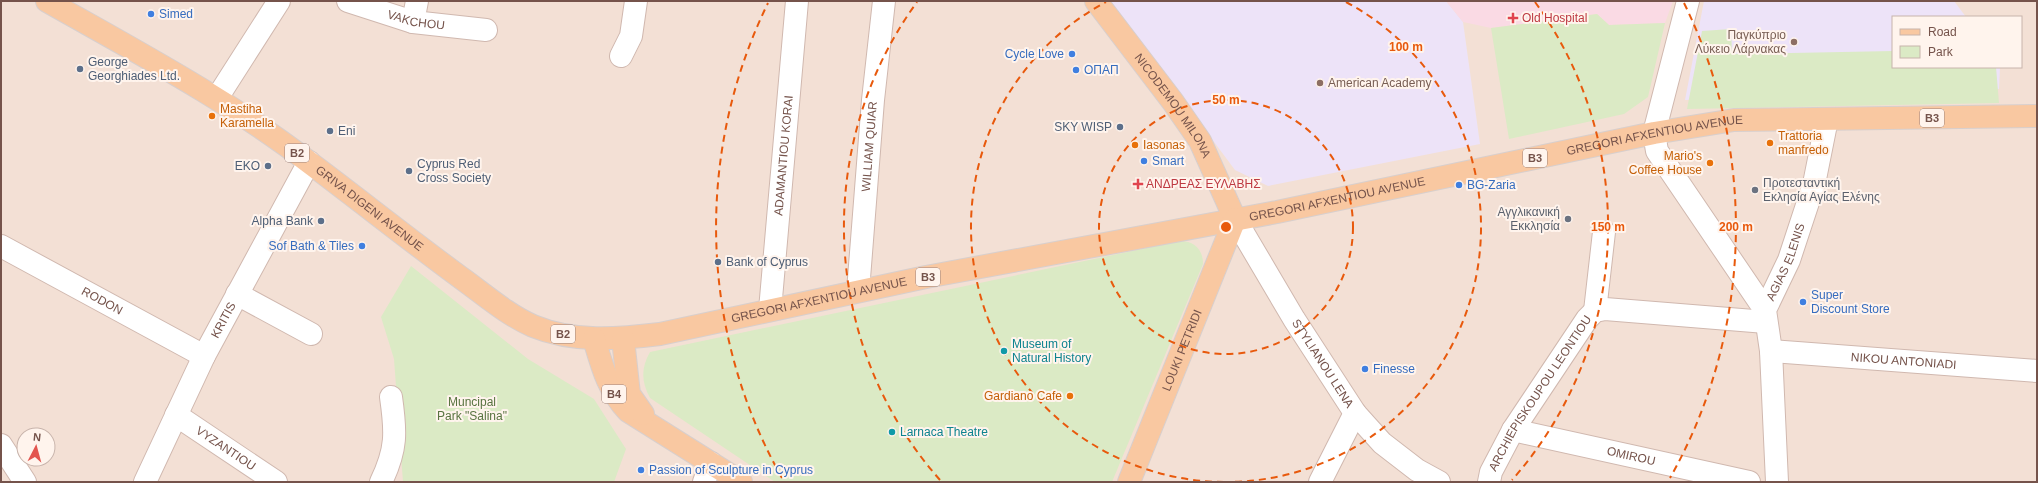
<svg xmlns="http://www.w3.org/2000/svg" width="2038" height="483" viewBox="0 0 2038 483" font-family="Arial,sans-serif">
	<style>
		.residential { fill: #f3e0d5; fill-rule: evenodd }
		.education { fill: #ede3f8 }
		.medical { fill: #fadae4 }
		.green { fill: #dbeac5 }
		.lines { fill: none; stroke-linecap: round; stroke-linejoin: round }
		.minor-casing { stroke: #d0b8af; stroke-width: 24 }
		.major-casing { stroke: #d8cfcd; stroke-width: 24 }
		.minor { stroke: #fff; stroke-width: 22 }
		.major { stroke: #f9c8a1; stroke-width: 22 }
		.ring { fill: none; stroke: #e8590c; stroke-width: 2; stroke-dasharray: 7 5 }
		.shop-dot { fill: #3f7fe0; stroke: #fff4ed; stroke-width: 1.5 }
		.health-dot { fill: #e0444e; stroke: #fff4ed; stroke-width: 1.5 }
		.education-dot { fill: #8d6e63; stroke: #fff4ed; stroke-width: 1.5 }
		.service-dot { fill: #5c6f8a; stroke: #fff4ed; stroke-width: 1.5 }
		.food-dot { fill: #e8710a; stroke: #fff4ed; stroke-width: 1.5 }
		.worship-dot { fill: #6b7280; stroke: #fff4ed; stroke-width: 1.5 }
		.culture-dot { fill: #0f9aa8; stroke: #fff4ed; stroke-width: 1.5 }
		.labels { text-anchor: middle; stroke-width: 4; stroke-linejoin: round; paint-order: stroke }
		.shield { fill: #fff4ed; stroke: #9e837c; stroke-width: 1 }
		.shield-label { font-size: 11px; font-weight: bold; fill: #75534b }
		.shop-label { font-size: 12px; fill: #366cbe; stroke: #fff4ed; text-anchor: start }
		.health-label { font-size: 12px; fill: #be3a42; stroke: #fff4ed; text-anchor: start }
		.street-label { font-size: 12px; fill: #75534b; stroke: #fff4ed }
		.education-label { font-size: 12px; fill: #785e54; stroke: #fff4ed; text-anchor: end }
		.service-label { font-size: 12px; fill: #4e5e75; stroke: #fff4ed; text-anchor: start }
		.food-label { font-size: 12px; fill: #c56008; stroke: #fff4ed; text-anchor: start }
		.worship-label { font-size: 12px; fill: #5b616d; stroke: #fff4ed; text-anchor: start }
		.culture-label { font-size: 12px; fill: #0d838f; stroke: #fff4ed; text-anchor: start }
		.park-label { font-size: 12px; fill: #597441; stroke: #fff4ed }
		.centre { fill: #e8590c; stroke: #fff4ed; stroke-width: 2 }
		.ring-label { font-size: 12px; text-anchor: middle; font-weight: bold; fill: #e8590c; stroke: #fff4ed; stroke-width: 4; stroke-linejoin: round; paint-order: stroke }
	</style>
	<rect width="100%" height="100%" fill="#fcf0e7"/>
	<path class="residential" d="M1,1H2037V482H1ZM1893,17H2021V67H1893ZM24,435H48V459H24Z"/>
	<g class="education">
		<polygon points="1109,1 1446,1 1463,22 1480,144 1268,186 1235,170"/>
		<polygon points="1704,1 1954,1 1966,17 1893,17 1893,67 2000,67 1999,89 1685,100"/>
	</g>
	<polygon class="medical" points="1446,1 1673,1 1665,23 1609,25 1597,14 1491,28 1463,22"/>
	<g class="green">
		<polygon points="1597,14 1609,25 1665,23 1648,97 1624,114 1509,139 1491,28"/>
		<polygon points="1731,29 1732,54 1893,51 1893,67 1996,67 1999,103 1687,109 1702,31"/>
		<path d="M1180,241C1195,241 1203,250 1203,264L1112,482H775L650,398C641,381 641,368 650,352Z"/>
		<polygon points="411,266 528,359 594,399 626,449 614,482 403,482 394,359 381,317"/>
	</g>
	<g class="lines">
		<g class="minor-casing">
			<g id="minor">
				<path id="s1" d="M348,1L413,22L486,30"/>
				<polyline points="1688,1 1654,133 1657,151 1765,310"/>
				<polyline points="413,22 417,1"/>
				<polyline points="621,56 631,36 636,1"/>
				<polyline points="217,98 279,1"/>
				<path id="s2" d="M1235,219L1294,319L1355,413L1382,443L1417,470L1439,482"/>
				<path id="s3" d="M1,246L204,356"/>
				<path id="s4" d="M858,291L873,100L884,1"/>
				<polyline points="237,294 311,334"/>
				<path id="s5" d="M770,310L797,1"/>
				<polyline points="1595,311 1604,232"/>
				<path id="s6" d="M1771,351L2037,371"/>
				<path id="s7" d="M176,415L276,482"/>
				<path id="s8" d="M1513,430L1749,482"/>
				<polyline points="1,445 25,482"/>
				<path id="s9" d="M145,482L204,356L309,162"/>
				<path d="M381,482C397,449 396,432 391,397"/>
				<polyline points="704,482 711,463"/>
				<polyline points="1320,482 1355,413"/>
				<path id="s10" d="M1489,482L1491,472L1513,430L1587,319L1595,311L1605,309L1766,322"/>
				<path id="s11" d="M1777,482L1771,351L1765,310L1789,260L1814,184L1827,119"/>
			</g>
		</g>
		<g class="major-casing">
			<g id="major">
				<path id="s12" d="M47,1C137,52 228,100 310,163C362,202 412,242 464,280C486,296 508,315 533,326C574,343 618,339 660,334L926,277L1277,212L1654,133L1734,120L2037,116"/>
				<path id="s13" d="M1096,1L1173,102L1200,141L1235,219"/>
				<path d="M594,339C602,366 608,390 628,411L741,482"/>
				<polyline points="623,339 629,394 643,414"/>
				<path id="s14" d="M1129,482L1235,219"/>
			</g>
		</g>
		<use href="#minor" class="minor"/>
		<use href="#major" class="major"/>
	</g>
	<g class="ring">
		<circle cx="1226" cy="227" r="127"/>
		<path d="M1224 482A255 255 0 0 1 1106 2M1346 2A255 255 0 0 1 1228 482"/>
		<path d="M940 480A382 382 0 0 1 917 2M1535 2A382 382 0 0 1 1512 480"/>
		<path d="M782 478A510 510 0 0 1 768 3M1684 3A510 510 0 0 1 1670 478"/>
	</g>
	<g class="shop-dot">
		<circle cx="151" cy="14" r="4"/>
		<circle cx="1072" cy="54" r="4"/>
		<circle cx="1076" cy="70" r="4"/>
		<circle cx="1144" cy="161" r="4"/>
		<circle cx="1459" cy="185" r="4"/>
		<circle cx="362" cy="246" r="4"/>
		<circle cx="1803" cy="302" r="4"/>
		<circle cx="1365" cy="369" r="4"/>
		<circle cx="641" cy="470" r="4"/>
	</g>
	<g class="health-dot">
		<path d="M1511 12h4v4h4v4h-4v4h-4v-4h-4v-4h4z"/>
		<path d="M1136 178h4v4h4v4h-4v4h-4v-4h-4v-4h4z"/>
	</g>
	<g class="education-dot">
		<circle cx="1794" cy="42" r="4"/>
		<circle cx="1320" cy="83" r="4"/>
	</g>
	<g class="service-dot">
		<circle cx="80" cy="69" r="4"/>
		<circle cx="1120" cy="127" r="4"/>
		<circle cx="330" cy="131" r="4"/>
		<circle cx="268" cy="166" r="4"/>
		<circle cx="409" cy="171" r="4"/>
		<circle cx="321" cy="221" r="4"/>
		<circle cx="718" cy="262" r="4"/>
	</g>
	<g class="food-dot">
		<circle cx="212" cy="116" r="4"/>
		<circle cx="1770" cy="143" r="4"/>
		<circle cx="1135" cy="145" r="4"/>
		<circle cx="1710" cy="163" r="4"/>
		<circle cx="1070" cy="396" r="4"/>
	</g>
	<g class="worship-dot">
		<circle cx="1755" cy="190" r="4"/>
		<circle cx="1568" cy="219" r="4"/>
	</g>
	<g class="culture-dot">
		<circle cx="1004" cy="351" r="4"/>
		<circle cx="892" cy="432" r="4"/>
	</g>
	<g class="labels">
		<g class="shield">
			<rect x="1920" y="109" width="24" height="18" rx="3"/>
			<rect x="285" y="144" width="24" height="18" rx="3"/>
			<rect x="1523" y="149" width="24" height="18" rx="3"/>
			<rect x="916" y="268" width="24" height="18" rx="3"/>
			<rect x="551" y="325" width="24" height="18" rx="3"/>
			<rect x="602" y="385" width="24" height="18" rx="3"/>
		</g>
		<g class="shield-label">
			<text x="1932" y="122">B3</text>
			<text x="297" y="157">B2</text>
			<text x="1535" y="162">B3</text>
			<text x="928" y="281">B3</text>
			<text x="563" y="338">B2</text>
			<text x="614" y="398">B4</text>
		</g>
		<g class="shop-label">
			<text x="159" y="18">Simed</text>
			<text x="1064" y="58" text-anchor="end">Cycle Love</text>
			<text x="1084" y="74">ΟΠΑΠ</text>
			<text x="1152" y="165">Smart</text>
			<text x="1467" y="189">BG-Zaria</text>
			<text x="354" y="250" text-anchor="end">Sof Bath &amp; Tiles</text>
			<text x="1811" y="299">Super<tspan x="1811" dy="14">Discount Store</tspan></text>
			<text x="1373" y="373">Finesse</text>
			<text x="649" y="474">Passion of Sculpture in Cyprus</text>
		</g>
		<g class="health-label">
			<text x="1522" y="22">Old Hospital</text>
			<text x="1146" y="188">ΑΝΔΡΕΑΣ ΕΥΛΑΒΗΣ</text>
		</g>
		<g class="street-label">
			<text dy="4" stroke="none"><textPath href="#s1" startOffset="71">VAKCHOU</textPath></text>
			<text dy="4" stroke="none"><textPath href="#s13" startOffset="130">NICODEMOU MILONA</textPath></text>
			<text dy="4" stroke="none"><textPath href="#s12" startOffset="1729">GREGORI AFXENTIOU AVENUE</textPath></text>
			<text dy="4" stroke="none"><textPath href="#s4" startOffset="145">WILLIAM QUIAR</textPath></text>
			<text dy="4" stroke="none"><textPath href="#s5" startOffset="155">ADAMANTIOU KORAI</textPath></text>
			<text dy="4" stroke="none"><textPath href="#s12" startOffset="1405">GREGORI AFXENTIOU AVENUE</textPath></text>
			<text dy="4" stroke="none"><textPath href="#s12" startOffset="384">GRIVA DIGENI AVENUE</textPath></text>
			<text dy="4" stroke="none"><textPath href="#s11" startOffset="225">AGIAS ELENIS</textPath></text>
			<text dy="4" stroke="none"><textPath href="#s12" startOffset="877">GREGORI AFXENTIOU AVENUE</textPath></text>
			<text dy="4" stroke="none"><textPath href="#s3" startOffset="115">RODON</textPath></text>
			<text dy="4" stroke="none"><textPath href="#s9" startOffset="180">KRITIS</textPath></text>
			<text dy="4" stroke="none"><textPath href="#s14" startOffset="142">LOUKI PETRIDI</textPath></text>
			<text dy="4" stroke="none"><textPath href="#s6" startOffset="133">NIKOU ANTONIADI</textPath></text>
			<text dy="4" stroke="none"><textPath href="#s2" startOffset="169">STYLIANOU LENA</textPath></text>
			<text dy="4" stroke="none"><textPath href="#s10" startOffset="103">ARCHIEPISKOUPOU LEONTIOU</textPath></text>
			<text dy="4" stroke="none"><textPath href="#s7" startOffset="60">VYZANTIOU</textPath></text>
			<text dy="4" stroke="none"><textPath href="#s8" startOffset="121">OMIROU</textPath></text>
		</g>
		<g class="education-label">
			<text x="1786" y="39">Παγκύπριο<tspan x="1786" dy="14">Λύκειο Λάρνακας</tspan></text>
			<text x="1328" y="87" text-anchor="start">American Academy</text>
		</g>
		<g class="service-label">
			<text x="88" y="66">George<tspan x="88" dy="14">Georghiades Ltd.</tspan></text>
			<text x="1112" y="131" text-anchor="end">SKY WISP</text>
			<text x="338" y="135">Eni</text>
			<text x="417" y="168">Cyprus Red<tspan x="417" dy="14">Cross Society</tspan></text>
			<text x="260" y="170" text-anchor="end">EKO</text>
			<text x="313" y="225" text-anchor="end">Alpha Bank</text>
			<text x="726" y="266">Bank of Cyprus</text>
		</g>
		<g class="food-label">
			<text x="220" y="113">Mastiha<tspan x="220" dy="14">Karamella</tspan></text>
			<text x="1778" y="140">Trattoria<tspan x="1778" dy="14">manfredo</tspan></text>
			<text x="1143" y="149">Iasonas</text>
			<text x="1702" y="160" text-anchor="end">Mario's<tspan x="1702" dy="14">Coffee House</tspan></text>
			<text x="1062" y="400" text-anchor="end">Gardiano Cafe</text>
		</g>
		<g class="worship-label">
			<text x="1763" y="187">Προτεσταντική<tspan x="1763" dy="14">Εκλησία Αγίας Ελένης</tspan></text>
			<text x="1560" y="216" text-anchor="end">Αγγλικανική<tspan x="1560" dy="14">Εκκλησία</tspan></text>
		</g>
		<g class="culture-label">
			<text x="1012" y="348">Museum of<tspan x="1012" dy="14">Natural History</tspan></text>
			<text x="900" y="436">Larnaca Theatre</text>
		</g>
		<g class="park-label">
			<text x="472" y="406">Muncipal<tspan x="472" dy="14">Park "Salina"</tspan></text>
		</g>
	</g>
	<circle cx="1226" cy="227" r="6" class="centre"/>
	<g class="ring-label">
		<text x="1406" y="51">100 m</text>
		<text x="1226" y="104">50 m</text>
		<text x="1608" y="231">150 m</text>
		<text x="1736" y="231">200 m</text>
	</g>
	<rect width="2038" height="483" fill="none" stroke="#75534b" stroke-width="4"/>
	<rect x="1892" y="16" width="130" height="52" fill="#fff4ed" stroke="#c8b4ac"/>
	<rect x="1900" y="29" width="20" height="6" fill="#f9c8a1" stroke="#c8b4ac"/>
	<text x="1928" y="36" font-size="12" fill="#75534b">Road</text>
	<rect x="1900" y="46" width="20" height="12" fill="#dbeac5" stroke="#c8b4ac"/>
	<text x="1928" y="56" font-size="12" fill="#75534b">Park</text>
	<g transform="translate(36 447) rotate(6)"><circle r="19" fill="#fff4ed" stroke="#c8b4ac"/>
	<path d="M0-3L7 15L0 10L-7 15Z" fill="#e3554f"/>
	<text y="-6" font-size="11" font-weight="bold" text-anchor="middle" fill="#75534b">N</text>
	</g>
</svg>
